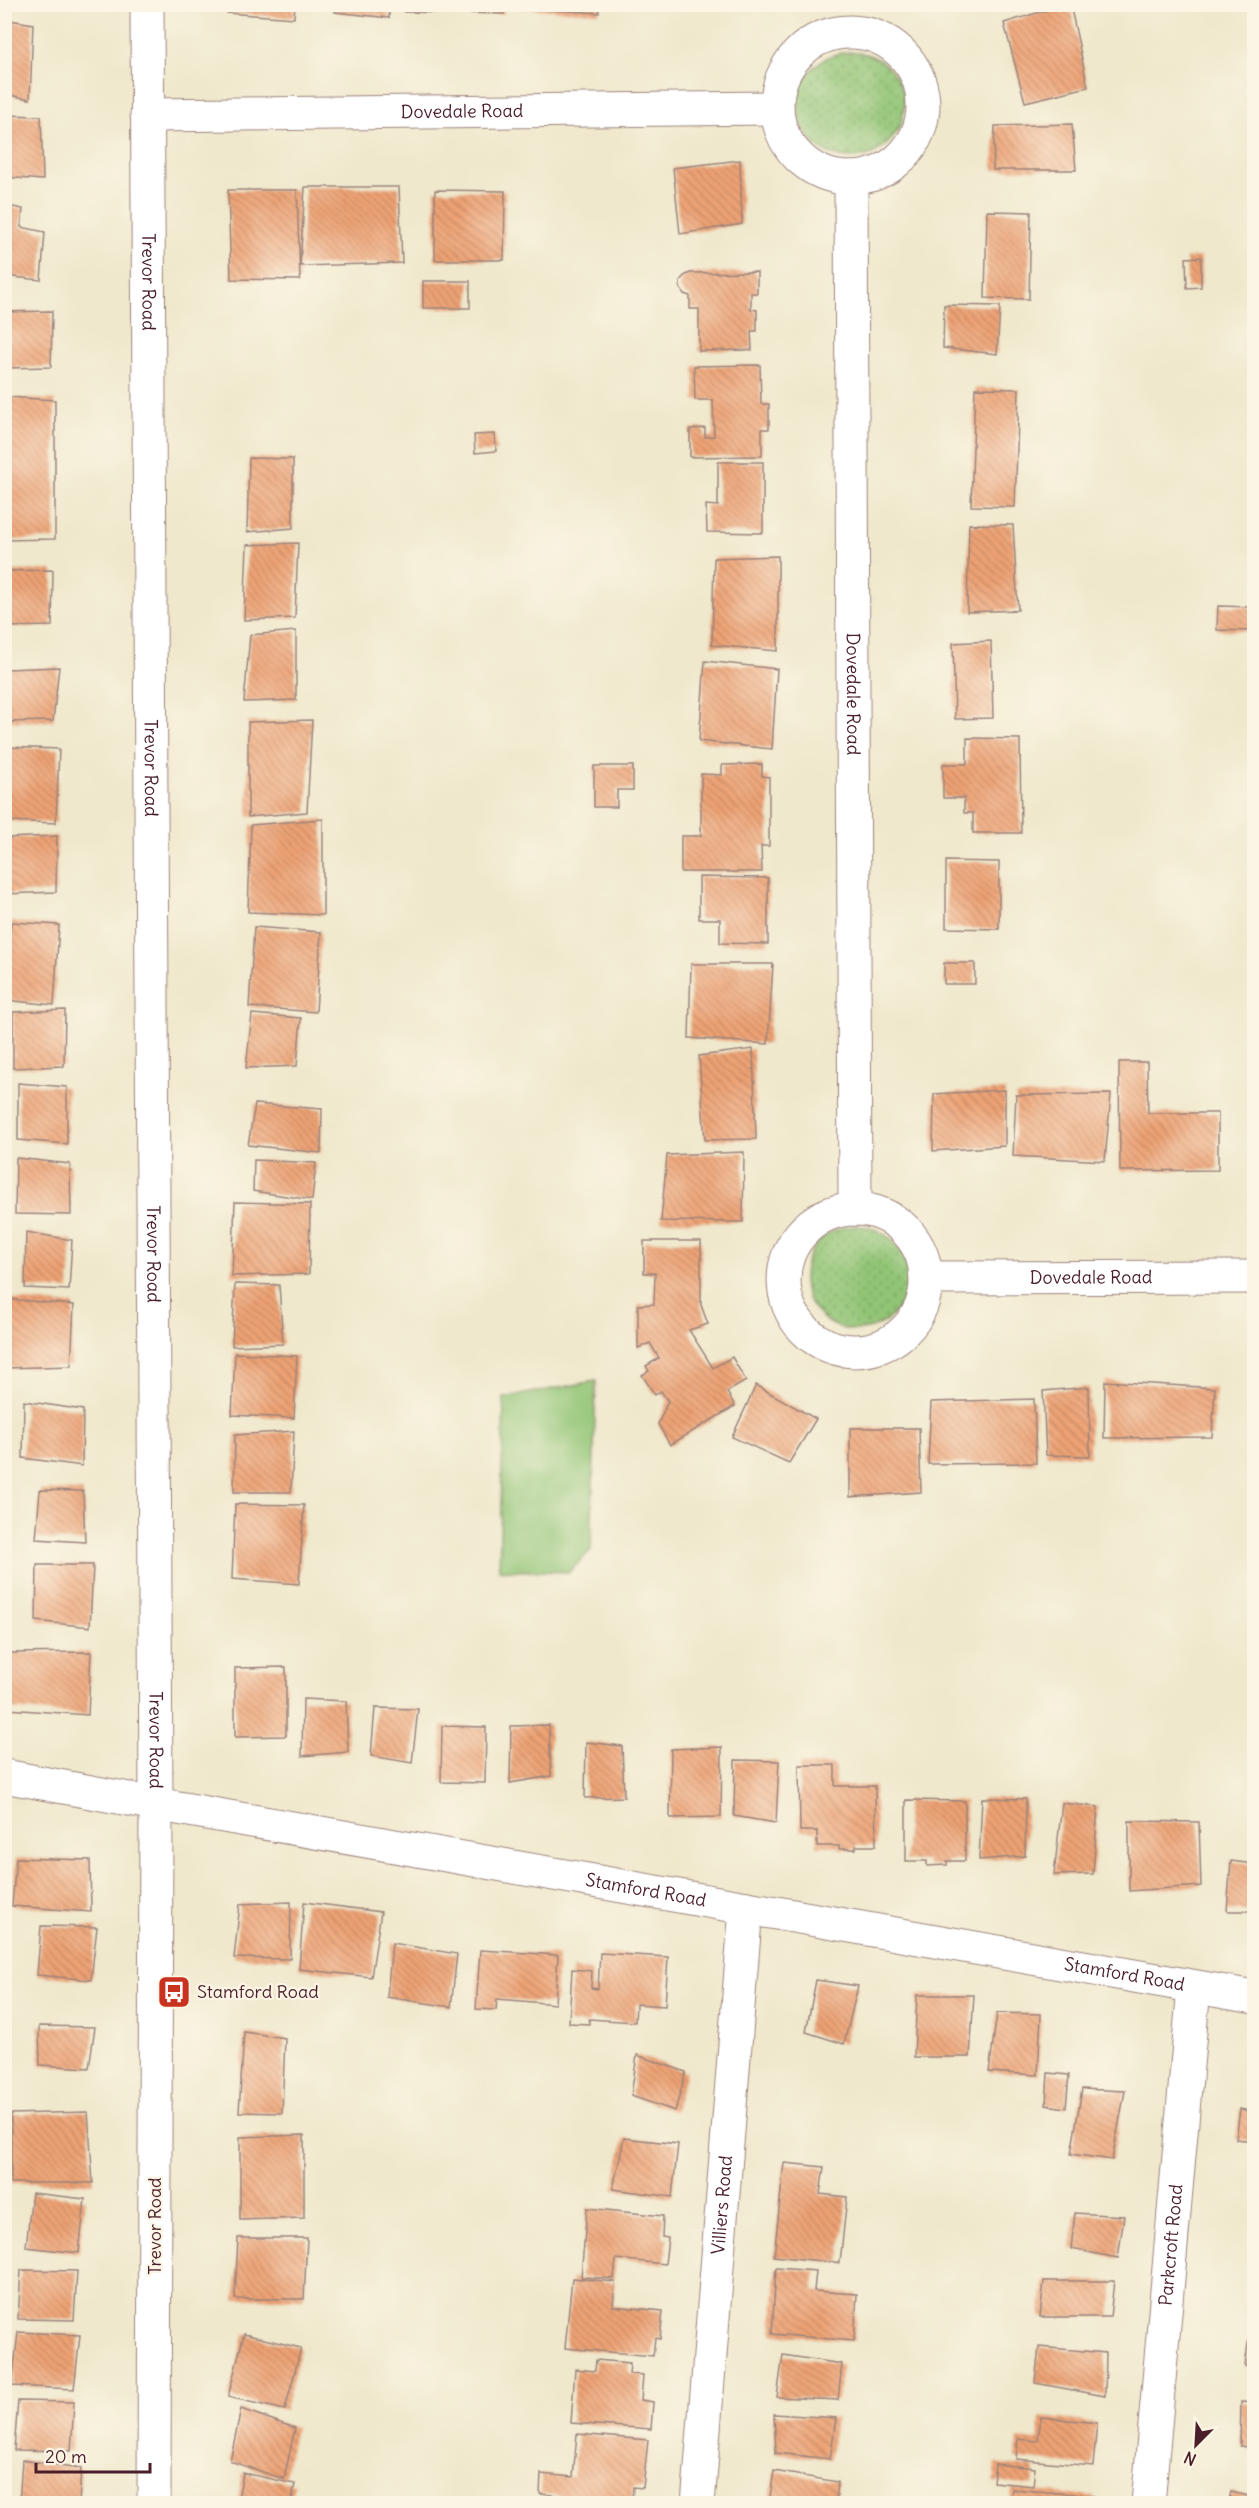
<svg xmlns="http://www.w3.org/2000/svg" width="1259" height="2508" viewBox="0 0 1259 2508" font-family="Delius,sans-serif">
	<style>
		.grass { fill: url(#grass-dots); stroke: #6e7250; stroke-width: 1.5 }
		.pitch { fill: #91c475; stroke: #6e7250; stroke-width: 1.5 }
		.building { fill: url(#building-back-hatch) }
		.lines { fill: none; stroke-linecap: round; stroke-linejoin: round }
		.minor-casing { stroke: #9c847c; stroke-width: 35 }
		.minor { stroke: #fff; stroke-width: 33 }
		.labels { text-anchor: middle; stroke-width: 4.5; stroke-linejoin: round; paint-order: stroke }
		.street-label { font-size: 18px; fill: #4a1f2b; stroke: #fcf5e5 }
		.poi-label { font-size: 18px; fill: #4a1f2b; stroke: #fcf5e5; text-anchor: start }
	</style>
	<defs>
		<pattern id="grass-dots" width="8" height="8" patternUnits="userSpaceOnUse" patternTransform="scale(1.5)"><rect width="8" height="8" fill="#91c475"/><path d="M2 2h.1M6 6h.1" fill="none" stroke="#789f60" stroke-width="1.8" stroke-linecap="round"/></pattern>
		<pattern id="building-back-hatch" width="6" height="6" patternUnits="userSpaceOnUse" patternTransform="scale(1.5)"><rect width="6" height="6" fill="#eea375"/><path d="M-1 5l2 2M0 0l6 6M5-1l2 2" fill="none" stroke="#c38460"/></pattern>
	</defs>
	<rect width="100%" height="100%" fill="#fcf5e5"/>
	<filter id="ink" filterUnits="userSpaceOnUse"><feTurbulence type="fractalNoise" baseFrequency=".0167" numOctaves="2"/><feDisplacementMap in="SourceGraphic" scale="12" xChannelSelector="R" yChannelSelector="G"/><feConvolveMatrix kernelMatrix="1 2 1 2 8 2 1 2 1" color-interpolation-filters="sRGB"/></filter>
	<filter id="wash" filterUnits="userSpaceOnUse"><feTurbulence type="fractalNoise" baseFrequency=".008" numOctaves="4" result="noise"/><feDisplacementMap in="SourceGraphic" scale="24" xChannelSelector="R" yChannelSelector="G"/><feGaussianBlur stdDeviation="1.35" result="paint"/><feColorMatrix in="noise" values="0 0 0 0 0 0 0 0 0 0 0 0 0 0 0 0 0 1.4 0 .05"/><feComposite in="paint" operator="in"/></filter>
	<g filter="url(#wash)">
		<rect width="100%" height="100%" fill="#efe8cc"/>
		<g class="grass">
			<circle cx="851" cy="105" r="53"/>
			<circle cx="856" cy="1278" r="52"/>
		</g>
		<polygon class="pitch" points="596,1381 591,1550 569,1572 499,1570 504,1398"/>
		<g id="blocks">
			<g class="building">
				<polygon points="227,4 295,4 294,18 227,13"/>
				<polygon points="335,4 389,4 389,18 335,12"/>
				<polygon points="404,4 504,4 504,14 404,12"/>
				<polygon points="519,4 599,4 599,13 519,8"/>
				<polygon points="1066,4 1070,4 1088,87 1025,102 1004,23"/>
				<polygon points="4,19 33,24 30,99 4,94"/>
				<polygon points="4,115 41,116 43,180 4,177"/>
				<polygon points="1072,124 1076,170 993,170 995,126"/>
				<polygon points="740,160 742,224 680,234 673,168"/>
				<polygon points="305,187 399,187 402,263 300,266"/>
				<polygon points="228,190 297,190 300,280 231,279"/>
				<polygon points="435,190 505,191 504,260 435,260"/>
				<polygon points="4,205 23,209 21,227 45,232 41,280 4,276"/>
				<polygon points="987,211 1031,212 1029,299 985,298"/>
				<polygon points="1201,257 1201,287 1187,288 1186,258"/>
				<polygon points="757,272 757,293 751,293 751,309 757,310 757,331 751,331 752,350 699,351 699,309 690,309 690,296 684,294 680,288 680,281 684,276 690,273"/>
				<rect x="423" y="281" width="47" height="27"/>
				<polygon points="944,305 1000,306 997,354 943,348"/>
				<polygon points="52,311 51,367 4,368 4,312"/>
				<polygon points="760,365 761,404 769,404 769,429 762,429 762,456 690,457 690,429 705,428 705,437 714,436 713,400 695,400 694,366"/>
				<polygon points="975,388 1019,389 1015,507 971,506"/>
				<polygon points="6,397 55,400 55,539 4,540"/>
				<polygon points="495,434 496,451 475,453 474,435"/>
				<polygon points="249,458 293,459 293,528 247,532"/>
				<polygon points="718,462 763,462 763,533 707,532 706,505 718,506"/>
				<polygon points="969,524 1013,525 1018,610 967,612"/>
				<polygon points="298,543 295,618 244,620 247,545"/>
				<polygon points="778,556 778,651 712,645 714,558"/>
				<polygon points="53,570 52,626 4,627 4,571"/>
				<polygon points="1218,606 1254,607 1254,631 1217,630"/>
				<polygon points="296,631 296,700 244,702 250,635"/>
				<polygon points="991,641 993,718 955,719 953,643"/>
				<polygon points="705,661 777,669 772,749 699,741"/>
				<polygon points="59,667 53,721 4,722 7,669"/>
				<polygon points="312,720 307,812 248,817 248,722"/>
				<polygon points="967,738 1020,739 1021,833 973,833 973,813 964,813 964,798 943,798 943,764 967,764"/>
				<polygon points="5,747 59,749 56,823 5,821"/>
				<polygon points="762,764 762,776 769,777 769,846 761,846 762,872 681,872 681,836 701,836 701,774 722,775 722,765"/>
				<polygon points="594,766 633,766 633,790 617,790 617,807 594,807"/>
				<polygon points="323,819 323,915 248,912 251,825"/>
				<polygon points="57,836 56,892 5,894 5,838"/>
				<polygon points="946,861 999,862 999,929 946,928"/>
				<polygon points="699,877 768,878 768,944 720,943 720,919 699,919"/>
				<polygon points="11,922 59,925 54,1005 4,1000 4,975"/>
				<polygon points="254,927 321,932 316,1012 249,1007"/>
				<rect x="944" y="963" width="31" height="21"/>
				<polygon points="691,964 773,964 768,1044 689,1038"/>
				<polygon points="65,1010 64,1066 13,1068 13,1012"/>
				<polygon points="252,1014 301,1018 297,1066 246,1068"/>
				<polygon points="753,1049 756,1139 705,1140 699,1056"/>
				<polygon points="1119,1062 1147,1062 1148,1113 1218,1113 1218,1170 1120,1171"/>
				<polygon points="18,1083 67,1087 67,1144 18,1140"/>
				<polygon points="1005,1090 1005,1146 933,1151 934,1094"/>
				<polygon points="1111,1094 1105,1161 1013,1156 1016,1095"/>
				<polygon points="255,1104 322,1109 321,1153 248,1145"/>
				<polygon points="744,1152 743,1222 661,1221 667,1155"/>
				<polygon points="16,1158 70,1164 71,1215 15,1214"/>
				<polygon points="254,1160 316,1163 312,1200 253,1191"/>
				<polygon points="235,1202 310,1204 309,1274 232,1276"/>
				<polygon points="26,1232 72,1240 69,1290 25,1288"/>
				<polygon points="644,1241 701,1241 701,1305 708,1324 689,1330 713,1368 732,1357 746,1381 727,1392 735,1406 670,1445 658,1424 668,1401 661,1391 655,1395 642,1375 649,1371 646,1366 659,1358 650,1343 638,1348 638,1305 654,1304 655,1273 644,1273"/>
				<polygon points="235,1284 279,1285 283,1344 232,1346"/>
				<polygon points="7,1299 74,1305 71,1366 7,1368"/>
				<polygon points="235,1353 297,1356 294,1418 232,1415"/>
				<polygon points="1105,1381 1215,1388 1212,1437 1104,1438"/>
				<polygon points="756,1385 816,1419 789,1463 732,1437"/>
				<polygon points="1089,1387 1090,1456 1046,1455 1043,1391"/>
				<polygon points="1034,1399 1036,1463 928,1464 931,1402"/>
				<polygon points="24,1401 83,1410 82,1466 23,1458"/>
				<polygon points="850,1428 919,1428 921,1492 850,1497"/>
				<polygon points="294,1431 291,1492 234,1492 235,1435"/>
				<polygon points="40,1490 83,1491 85,1542 36,1539"/>
				<polygon points="235,1504 304,1505 299,1584 232,1579"/>
				<polygon points="37,1565 93,1565 90,1627 36,1621"/>
				<polygon points="91,1652 88,1715 8,1709 9,1653"/>
				<polygon points="286,1667 286,1736 235,1737 235,1668"/>
				<polygon points="303,1699 346,1701 348,1752 302,1756"/>
				<polygon points="375,1708 418,1709 412,1763 371,1756"/>
				<polygon points="549,1725 551,1776 510,1783 511,1726"/>
				<polygon points="442,1726 486,1727 485,1783 441,1782"/>
				<polygon points="586,1742 622,1746 624,1797 585,1798"/>
				<polygon points="722,1747 721,1817 670,1818 671,1749"/>
				<polygon points="735,1760 779,1761 776,1823 734,1816"/>
				<polygon points="799,1765 835,1765 835,1786 875,1786 876,1846 856,1846 856,1849 839,1849 839,1846 817,1846 817,1831 800,1831"/>
				<polygon points="982,1798 1026,1799 1025,1856 979,1860"/>
				<polygon points="906,1800 965,1801 965,1861 947,1861 947,1865 927,1866 927,1861 906,1861"/>
				<polygon points="1062,1803 1098,1807 1093,1874 1054,1875"/>
				<polygon points="1129,1821 1199,1822 1201,1886 1129,1891"/>
				<polygon points="16,1858 90,1860 91,1912 12,1906"/>
				<polygon points="1231,1861 1254,1864 1254,1911 1227,1911"/>
				<polygon points="291,1902 290,1959 234,1958 240,1904"/>
				<polygon points="304,1902 381,1912 371,1977 299,1969"/>
				<polygon points="41,1926 97,1927 91,1980 37,1975"/>
				<polygon points="392,1943 457,1954 451,2007 387,1997"/>
				<polygon points="480,1950 558,1955 555,2004 497,1999 496,2010 476,2009"/>
				<polygon points="600,1953 668,1957 665,2006 636,2004 635,2022 589,2019 589,2024 569,2023 572,1969 592,1971 591,1988 598,1989"/>
				<polygon points="816,1980 858,1986 844,2044 806,2032"/>
				<polygon points="917,1995 974,1995 970,2057 914,2057"/>
				<polygon points="997,2013 1041,2014 1038,2075 989,2072"/>
				<polygon points="39,2026 95,2027 89,2068 40,2065"/>
				<polygon points="244,2032 285,2038 282,2113 239,2112"/>
				<polygon points="637,2055 686,2072 675,2111 631,2096"/>
				<polygon points="1048,2073 1069,2075 1066,2108 1046,2105"/>
				<polygon points="1082,2089 1125,2091 1112,2160 1071,2154"/>
				<polygon points="1240,2109 1254,2112 1254,2141 1236,2139"/>
				<polygon points="88,2112 93,2183 11,2183 11,2114"/>
				<polygon points="304,2135 304,2218 240,2220 240,2137"/>
				<polygon points="624,2138 678,2144 672,2197 613,2189"/>
				<polygon points="784,2163 824,2167 820,2194 847,2197 840,2263 774,2256"/>
				<polygon points="32,2193 85,2199 79,2253 26,2247"/>
				<polygon points="587,2208 663,2216 662,2237 668,2238 665,2264 616,2259 614,2279 581,2277"/>
				<polygon points="1075,2213 1124,2216 1118,2258 1071,2249"/>
				<polygon points="238,2238 307,2238 304,2299 235,2299"/>
				<polygon points="776,2268 816,2271 814,2291 857,2294 854,2341 772,2334"/>
				<polygon points="21,2270 77,2271 74,2320 18,2319"/>
				<polygon points="572,2278 615,2282 613,2306 663,2311 660,2339 655,2338 653,2356 565,2348"/>
				<polygon points="1044,2281 1114,2281 1110,2317 1040,2317"/>
				<polygon points="1253,2306 1254,2366 1245,2366"/>
				<polygon points="18,2332 80,2335 74,2389 12,2386"/>
				<polygon points="244,2334 301,2348 285,2410 228,2397"/>
				<polygon points="1039,2347 1106,2353 1105,2396 1035,2383"/>
				<polygon points="783,2355 842,2364 838,2400 777,2397"/>
				<polygon points="596,2360 630,2363 629,2374 643,2375 641,2400 653,2402 651,2429 571,2423 575,2369 595,2371"/>
				<polygon points="18,2401 74,2402 71,2451 14,2450"/>
				<polygon points="1241,2402 1254,2403 1254,2448 1240,2446"/>
				<polygon points="241,2409 295,2428 284,2479 230,2461"/>
				<polygon points="774,2414 836,2418 830,2459 776,2453"/>
				<polygon points="1041,2417 1097,2423 1093,2466 1016,2459 1018,2439 1038,2441"/>
				<polygon points="577,2434 648,2440 643,2488 633,2487 632,2502 540,2494 541,2474 573,2477"/>
				<polygon points="22,2460 81,2468 79,2504 19,2504"/>
				<polygon points="995,2464 1035,2468 1033,2486 993,2482"/>
				<polygon points="774,2471 838,2482 836,2504 769,2504"/>
				<polygon points="243,2473 295,2484 291,2504 237,2504"/>
				<polygon points="1012,2489 1094,2496 1093,2504 1010,2504"/>
				<polygon points="1231,2492 1254,2497 1254,2504 1228,2504"/>
			</g>
		</g>
	</g>
	<g filter="url(#ink)">
		<use href="#blocks" fill-opacity="0" stroke="#9c847c" stroke-width="1.5"/>
		<g class="lines">
			<g class="minor-casing">
				<g id="minor">
					<path id="s1" d="M147,4L156,1804L154,2504"/>
					<circle cx="850" cy="105" r="73"/>
					<path id="s2" d="M147,115L777,108"/>
					<path id="s3" d="M851,178L855,1209"/>
					<circle cx="855" cy="1280" r="71"/>
					<path id="s4" d="M926,1278L1254,1277"/>
					<path id="s5" d="M4,1776L178,1808L1254,1997"/>
					<path id="s6" d="M698,2504L746,1908"/>
					<path id="s7" d="M1148,2504L1194,1987"/>
				</g>
			</g>
			<use href="#minor" class="minor"/>
		</g>
	</g>
	<defs>
		<g id="bus-square" transform="scale(1.725)"><rect x="-9" y="-9" width="18" height="18" rx="4" fill="#c8321e" stroke="#fcf5e5"/><path d="M-5-6H5V4H4V6H2V4H-2V6H-4V4H-5ZM-3.5-4V0h7V-4ZM-3.5 1.2v1.5H-2V1.2ZM2 1.2v1.5H3.5V1.2Z" fill="#fff"/></g>
	</defs>
	<g fill-rule="evenodd">
		<use href="#bus-square" x="174" y="1992"/>
	</g>
	<g class="labels">
		<g class="street-label">
			<text dy="6" stroke="none"><textPath href="#s2" startOffset="315">Dovedale Road</textPath></text>
			<text dy="6" stroke="none"><textPath href="#s1" startOffset="278">Trevor Road</textPath></text>
			<text dy="6" stroke="none"><textPath href="#s3" startOffset="516">Dovedale Road</textPath></text>
			<text dy="6" stroke="none"><textPath href="#s1" startOffset="764">Trevor Road</textPath></text>
			<text dy="6" stroke="none"><textPath href="#s1" startOffset="1250">Trevor Road</textPath></text>
			<text dy="6" stroke="none"><textPath href="#s4" startOffset="165">Dovedale Road</textPath></text>
			<text dy="6" stroke="none"><textPath href="#s1" startOffset="1736">Trevor Road</textPath></text>
			<text dy="6" stroke="none"><textPath href="#s5" startOffset="652">Stamford Road</textPath></text>
			<text dy="6" stroke="none"><textPath href="#s5" startOffset="1138">Stamford Road</textPath></text>
			<text dy="6" stroke="none"><textPath href="#s6" startOffset="300">Villiers Road</textPath></text>
			<text transform="translate(155 2226) rotate(-90)" y="6">Trevor Road</text>
			<text dy="6" stroke="none"><textPath href="#s7" startOffset="260">Parkcroft Road</textPath></text>
		</g>
		<g class="poi-label">
			<text x="197" y="1998">Stamford Road</text>
		</g>
	</g>
	<rect width="1259" height="2508" fill="none" stroke="#fcf5e5" stroke-width="24"/>
	<g transform="translate(1196 2445) rotate(204)" stroke="#fcf5e5" stroke-width="4.5" paint-order="stroke">
	<path d="M0-4.5L10 22L0 15L-10 22Z" fill="#4a1f2b"/>
	<text y="-9" font-size="16" font-weight="bold" text-anchor="middle" fill="#4a1f2b">N</text>
	</g>
	<path d="M36 2463v9h114v-9" fill="none" stroke="#4a1f2b" stroke-width="3"/>
	<text x="45" y="2463" font-size="18" fill="#4a1f2b" stroke="#fcf5e5" stroke-width="4.5" paint-order="stroke">20 m</text>
</svg>
